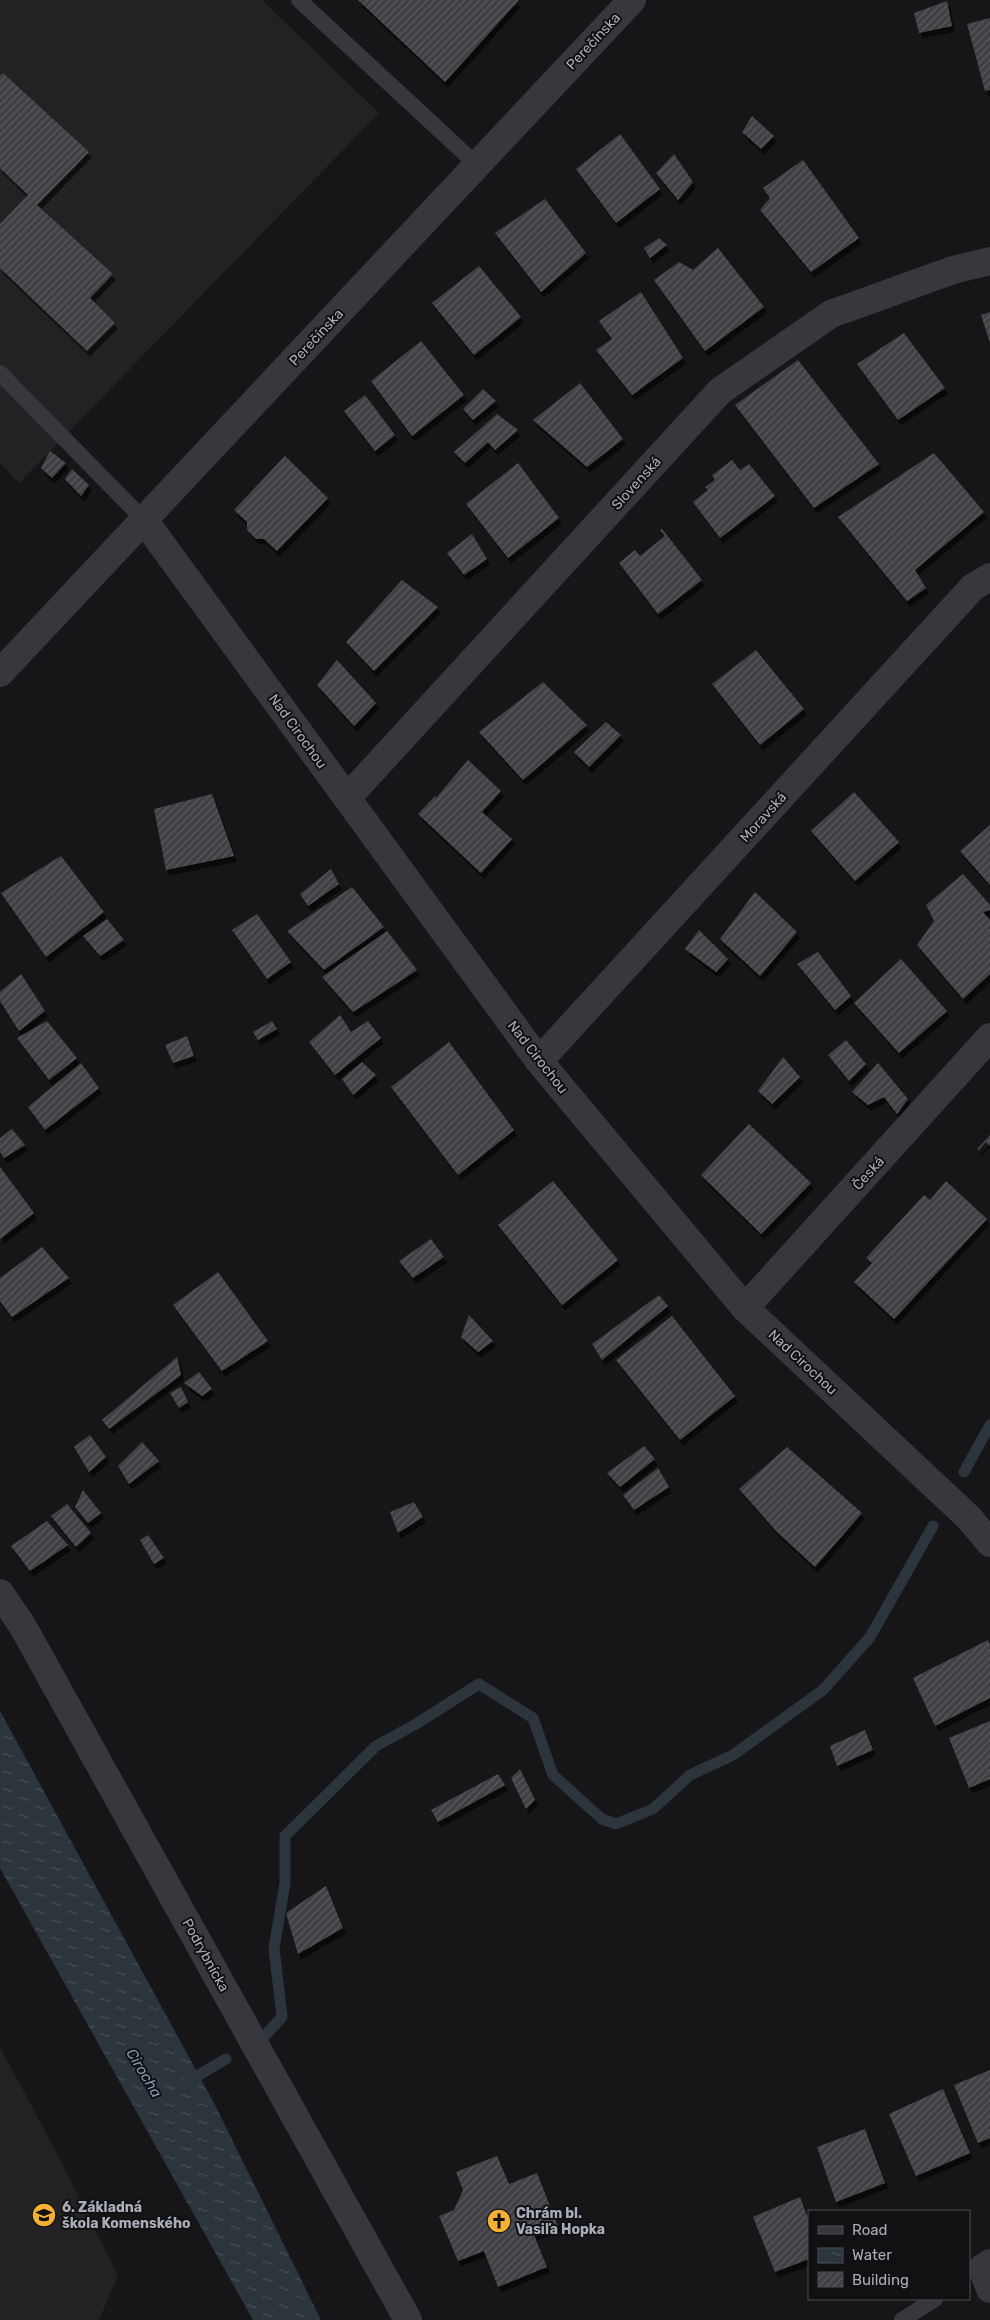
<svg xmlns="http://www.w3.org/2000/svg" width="990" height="2320" viewBox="0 0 990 2320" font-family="Rubik,sans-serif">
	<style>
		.built { fill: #222225 }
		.water { fill: url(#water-ripples) }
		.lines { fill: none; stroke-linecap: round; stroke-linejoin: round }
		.stream { stroke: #2c353c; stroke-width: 11 }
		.building { fill: url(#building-hatch); filter: url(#shadow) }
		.lane { stroke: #37383d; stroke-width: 16 }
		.street { stroke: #37383d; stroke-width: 28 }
		.labels { text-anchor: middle; stroke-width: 4; stroke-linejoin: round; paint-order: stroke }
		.street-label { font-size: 14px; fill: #a8adb8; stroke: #111113 }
		.poi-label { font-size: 14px; font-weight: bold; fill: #a8adb8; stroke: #111113; text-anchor: start }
		.water-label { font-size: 15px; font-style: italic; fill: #7f9bb3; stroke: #111113 }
	</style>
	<defs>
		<pattern id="water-ripples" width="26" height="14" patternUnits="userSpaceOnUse" patternTransform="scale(1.25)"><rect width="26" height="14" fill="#2c353c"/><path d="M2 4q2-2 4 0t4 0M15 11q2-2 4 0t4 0" fill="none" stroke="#485056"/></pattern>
		<pattern id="building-hatch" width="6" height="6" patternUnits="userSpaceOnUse" patternTransform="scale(1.25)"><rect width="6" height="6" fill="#404145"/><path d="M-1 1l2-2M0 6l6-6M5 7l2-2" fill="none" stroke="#595a5e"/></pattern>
		<filter id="shadow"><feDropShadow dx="3" dy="5.5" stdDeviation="0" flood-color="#0009"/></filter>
	</defs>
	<rect width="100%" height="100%" fill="#161618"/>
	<g class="built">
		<polygon points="0,0 262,0 379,113 19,483 0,463"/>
		<polygon points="0,2047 58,2155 118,2275 99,2320 0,2320"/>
	</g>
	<polygon class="water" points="0,1711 214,2103 321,2320 253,2320 0,1868"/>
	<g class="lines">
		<g class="stream">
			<polyline points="964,1472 990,1425"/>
			<polyline points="261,2040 282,2017 274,1948 285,1883 285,1836 376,1746 416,1724 479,1684 533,1718 553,1775 602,1819 616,1824 653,1809 690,1775 733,1755 823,1690 870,1637 933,1526"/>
			<polyline points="187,2082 226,2059"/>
		</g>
	</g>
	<g class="building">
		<polygon points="358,0 519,0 445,82"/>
		<polygon points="947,1 952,26 919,33 914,13"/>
		<polygon points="990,18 990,90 985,91 967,24"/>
		<polygon points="3,73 89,152 37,205 113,274 90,298 115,323 87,351 0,268 0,224 28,195 0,168 0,76"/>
		<polygon points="752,116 774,136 761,149 742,132"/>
		<polygon points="620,134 660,189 616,223 576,169"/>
		<polygon points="674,154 693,182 678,200 656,173"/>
		<polygon points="803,160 859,238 811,272 760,210 770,198 763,188"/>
		<polygon points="545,199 586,253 541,292 495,233"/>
		<polygon points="659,238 667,245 650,258 644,248"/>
		<polygon points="718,248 764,307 705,351 654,280 679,262 693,270"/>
		<polygon points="479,266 521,317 474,355 432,303"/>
		<polygon points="641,292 683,358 632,395 596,350 612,339 599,321"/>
		<polygon points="990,312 990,343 981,315"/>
		<polygon points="904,333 945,388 898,420 857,364"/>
		<polygon points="421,341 464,395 412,436 371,381"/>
		<polygon points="798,360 879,464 814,508 735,405"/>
		<polygon points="580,383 623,439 587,467 533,420"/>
		<polygon points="483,389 496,401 473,420 463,409"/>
		<polygon points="365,395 395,435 375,451 344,411"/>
		<polygon points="497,414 518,430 495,450 488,442 465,463 454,452"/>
		<polygon points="50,451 66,463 52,478 41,468"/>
		<polygon points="934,453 984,512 915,570 926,588 907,601 838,517"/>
		<polygon points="285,456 328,498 277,551 264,539 256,539 247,530 247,522 234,510"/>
		<polygon points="732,460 740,470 749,464 775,496 720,538 693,502 708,490 705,487 715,480 712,475"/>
		<polygon points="518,463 559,518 508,558 466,504"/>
		<polygon points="72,469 89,485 81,496 65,479"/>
		<polygon points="662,529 702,580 658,614 619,563 635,550 640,556 665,536 660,530"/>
		<polygon points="472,534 487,559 464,575 447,553"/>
		<polygon points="402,580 438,607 374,671 346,642"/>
		<polygon points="756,650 804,709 760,745 712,684"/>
		<polygon points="337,660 376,703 354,726 317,685"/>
		<polygon points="543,682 587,725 523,780 479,732"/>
		<polygon points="606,722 621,735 589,767 574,752"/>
		<polygon points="468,760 501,791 482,812 512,839 481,873 418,814 435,796 436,798"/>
		<polygon points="854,792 899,842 855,881 811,831"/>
		<polygon points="212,794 234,856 166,870 154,809"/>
		<polygon points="990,825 990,885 960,851"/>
		<polygon points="61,856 104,912 46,957 1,893"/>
		<polygon points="331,869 339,884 308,906 300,894"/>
		<polygon points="963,874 990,905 990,910 983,912 990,920 990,974 963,999 917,945 934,921 926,905"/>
		<polygon points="352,887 384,927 324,970 287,931"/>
		<polygon points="755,892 797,932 760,976 720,939"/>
		<polygon points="257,914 291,962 267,979 232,930"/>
		<polygon points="107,919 124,940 100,956 83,936"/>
		<polygon points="699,930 728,959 716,972 685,949"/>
		<polygon points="387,931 417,970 353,1012 322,977"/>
		<polygon points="818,952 851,996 835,1010 797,964"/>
		<polygon points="901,959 947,1011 899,1053 854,1003"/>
		<polygon points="21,974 45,1011 19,1031 0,1001 0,992"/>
		<polygon points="340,1015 351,1032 368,1021 381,1038 335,1075 309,1042"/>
		<polygon points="47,1021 77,1058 49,1080 17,1038"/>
		<polygon points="272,1021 277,1029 258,1040 253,1032"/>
		<polygon points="187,1036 194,1056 173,1063 165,1045"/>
		<polygon points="846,1040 866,1064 849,1081 828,1055"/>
		<polygon points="449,1042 514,1130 458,1175 391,1087"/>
		<polygon points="783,1057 800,1077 772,1104 758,1091"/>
		<polygon points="362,1062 376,1075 353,1095 342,1079"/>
		<polygon points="81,1063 99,1088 45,1130 28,1107"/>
		<polygon points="878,1063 908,1099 897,1114 884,1097 868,1105 852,1092"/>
		<polygon points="749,1124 811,1183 761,1234 701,1175"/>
		<polygon points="12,1129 25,1145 4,1158 0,1152 0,1138"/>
		<polygon points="990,1135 990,1146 986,1142 979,1150 977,1149"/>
		<polygon points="0,1167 34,1213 0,1239"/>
		<polygon points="553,1181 618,1260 562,1305 498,1225"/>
		<polygon points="946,1181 987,1219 894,1319 854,1282 872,1263 866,1258 924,1195 930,1200"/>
		<polygon points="431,1239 444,1257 413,1278 399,1261"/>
		<polygon points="42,1247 69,1278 12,1317 0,1301 0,1278"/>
		<polygon points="218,1272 268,1341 222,1371 173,1305"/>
		<polygon points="659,1295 668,1306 602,1360 592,1344"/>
		<polygon points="469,1315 493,1341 478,1352 461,1337"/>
		<polygon points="672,1316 735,1396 680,1440 616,1360"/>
		<polygon points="177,1357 181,1375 109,1429 102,1420"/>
		<polygon points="199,1372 212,1389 202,1396 184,1383"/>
		<polygon points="181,1387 188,1402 179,1408 170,1393"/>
		<polygon points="90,1435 106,1457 89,1472 74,1447"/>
		<polygon points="142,1442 159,1461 129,1484 118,1466"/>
		<polygon points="644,1446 655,1459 620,1487 607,1473"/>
		<polygon points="787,1447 862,1513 815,1567 777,1532 739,1489"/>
		<polygon points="658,1468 669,1487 634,1510 623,1495"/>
		<polygon points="83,1490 101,1513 88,1523 75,1507"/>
		<polygon points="414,1502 423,1517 398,1533 390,1512"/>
		<polygon points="67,1504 91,1533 76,1547 51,1516"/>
		<polygon points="47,1521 68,1545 30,1571 11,1546"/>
		<polygon points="148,1535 164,1558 154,1564 140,1540"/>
		<polygon points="988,1640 990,1645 990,1698 935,1726 913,1678"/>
		<polygon points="990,1721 990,1779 969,1788 949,1738"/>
		<polygon points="865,1730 873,1750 837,1766 830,1746"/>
		<polygon points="520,1769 535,1800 526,1809 511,1778"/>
		<polygon points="498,1774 505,1785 438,1822 431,1810"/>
		<polygon points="326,1886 343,1928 298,1954 286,1913"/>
		<polygon points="990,2070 990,2138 978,2143 954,2085"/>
		<polygon points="943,2089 970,2153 916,2176 889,2114"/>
		<polygon points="865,2129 885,2183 836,2202 817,2147"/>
		<polygon points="497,2156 509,2184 537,2173 558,2226 534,2235 547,2267 498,2287 484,2251 458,2261 439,2216 454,2210 463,2190 456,2172"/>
		<polygon points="800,2197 809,2221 809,2259 775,2272 753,2217"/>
	</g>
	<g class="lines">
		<g class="lane">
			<polyline points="299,0 477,165"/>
			<polyline points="0,373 144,520"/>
			<polyline points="902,2320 935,2299"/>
		</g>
		<g class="street">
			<polyline points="144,520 539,1061 745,1308 969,1518 990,1543"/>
			<polyline points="0,673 632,0"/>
			<polyline points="347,798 720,391 831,314 953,270 990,261"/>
			<polyline points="539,1061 973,587 990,577"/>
			<polyline points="745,1308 990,1037"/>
			<polyline points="0,1593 22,1625 408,2320"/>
			<polyline points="990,2263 982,2268 990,2289"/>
		</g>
	</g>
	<defs>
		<g id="school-disc" transform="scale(1.25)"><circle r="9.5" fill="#f2b134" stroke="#111113"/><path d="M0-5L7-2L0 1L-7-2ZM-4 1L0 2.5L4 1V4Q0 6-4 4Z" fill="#111"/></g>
		<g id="church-disc" transform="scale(1.25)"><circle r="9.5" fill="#f2b134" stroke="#111113"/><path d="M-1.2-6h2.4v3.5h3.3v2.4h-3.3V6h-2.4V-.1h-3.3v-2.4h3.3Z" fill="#111"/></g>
	</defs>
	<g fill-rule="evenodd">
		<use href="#school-disc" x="44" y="2215"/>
		<use href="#church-disc" x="499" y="2221"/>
	</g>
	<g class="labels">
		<g class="street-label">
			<text transform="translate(593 41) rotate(-47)" y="5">Perečínska</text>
			<text transform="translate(316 337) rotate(-47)" y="5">Perečínska</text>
			<text transform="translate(636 483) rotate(-48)" y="5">Slovenská</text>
			<text transform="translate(298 731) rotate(54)" y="5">Nad Cirochou</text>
			<text transform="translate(763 817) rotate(-48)" y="5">Moravská</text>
			<text transform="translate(538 1057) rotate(52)" y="5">Nad Cirochou</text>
			<text transform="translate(868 1173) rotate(-48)" y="5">Česká</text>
			<text transform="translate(803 1362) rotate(43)" y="5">Nad Cirochou</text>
			<text transform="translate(206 1955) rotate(61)" y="5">Podrybnícka</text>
		</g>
		<g class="poi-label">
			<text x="62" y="2212">6. Základná<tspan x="62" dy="16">škola Komenského</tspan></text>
			<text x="516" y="2218">Chrám bl.<tspan x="516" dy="16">Vasiľa Hopka</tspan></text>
		</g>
		<g class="water-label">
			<text transform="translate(144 2073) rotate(59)" y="5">Cirocha</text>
		</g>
	</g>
	<rect x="808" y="2210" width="162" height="90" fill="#111113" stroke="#4d4f55"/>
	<rect x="818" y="2226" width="25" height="8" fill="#37383d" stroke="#4d4f55"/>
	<text x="852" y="2235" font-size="15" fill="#a8adb8">Road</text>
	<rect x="818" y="2248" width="25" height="15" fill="url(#water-ripples)" stroke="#4d4f55"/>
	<text x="852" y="2260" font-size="15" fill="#a8adb8">Water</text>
	<rect x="818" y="2272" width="25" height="15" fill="url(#building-hatch)" stroke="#4d4f55"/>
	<text x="852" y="2285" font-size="15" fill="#a8adb8">Building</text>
</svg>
